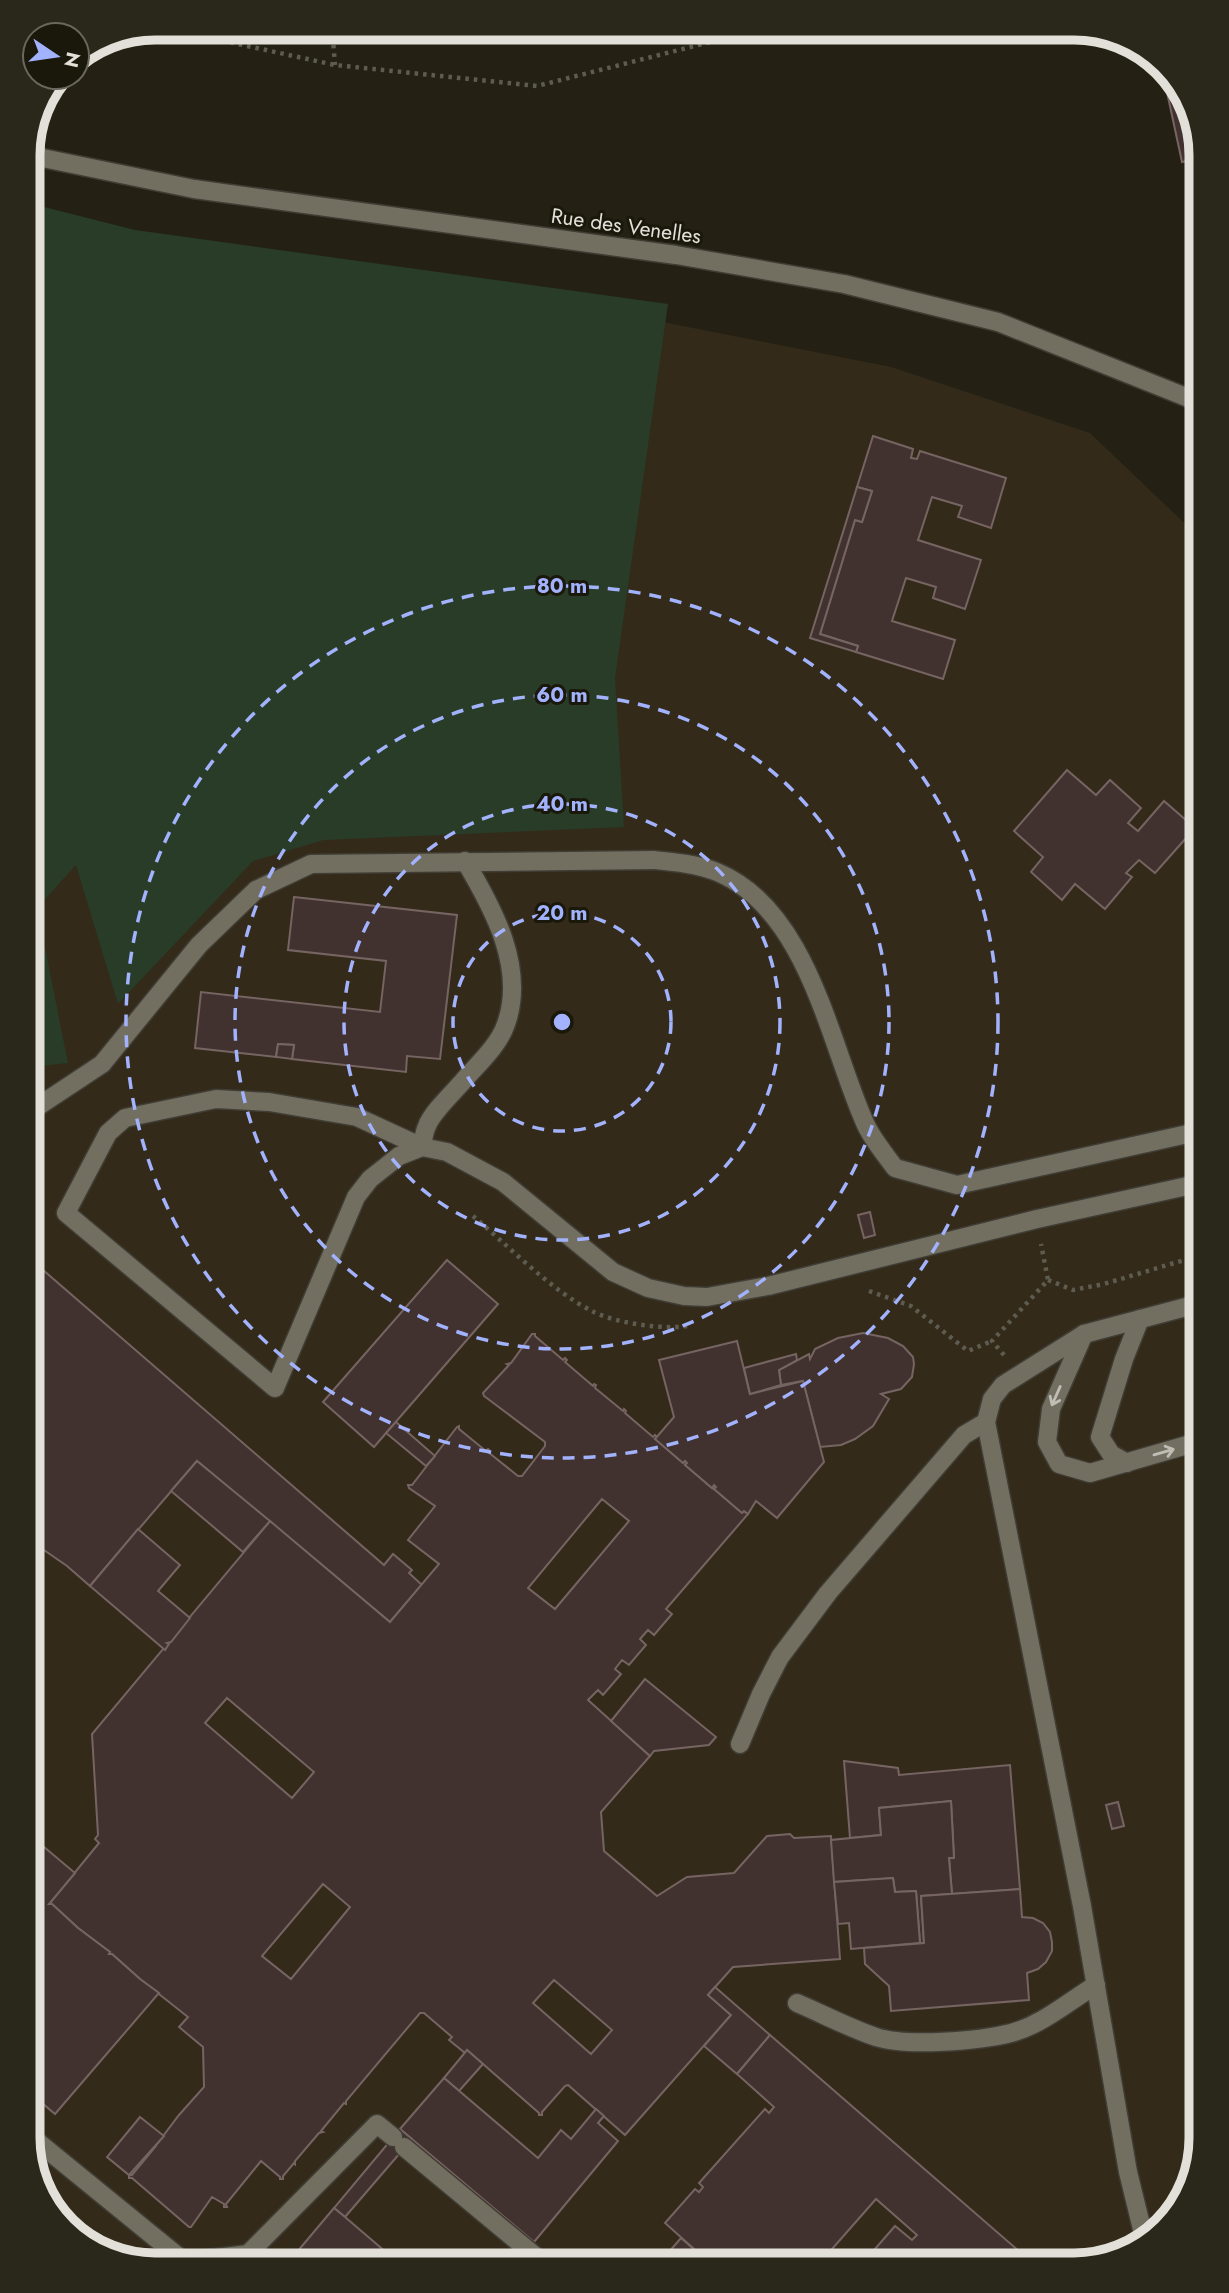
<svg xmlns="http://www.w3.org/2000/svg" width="1229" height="2293" viewBox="0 0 1229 2293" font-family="Jost,sans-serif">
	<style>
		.medical { fill: #332a1a }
		.green { fill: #283c28 }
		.building { fill: #413230; stroke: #766462; stroke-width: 2; fill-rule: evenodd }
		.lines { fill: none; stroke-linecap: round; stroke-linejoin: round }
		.lane-casing { stroke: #403d35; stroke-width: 21 }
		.secondary-casing { stroke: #403d35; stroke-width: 21 }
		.path { stroke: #5e5c50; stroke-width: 4.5; stroke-dasharray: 3.5 5; stroke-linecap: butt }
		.lane { stroke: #726f60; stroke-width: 18 }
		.secondary { stroke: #726f60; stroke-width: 18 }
		.oneway { stroke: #c0beb4 }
		.ring { fill: none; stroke: #a2b2fd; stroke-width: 3.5; stroke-dasharray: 12 9 }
		.labels { text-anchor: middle; stroke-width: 6; stroke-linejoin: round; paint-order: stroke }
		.street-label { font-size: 21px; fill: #e2e0d8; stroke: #1a170b }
		.rim { fill: none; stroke: #e2e0d8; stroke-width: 9 }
		.centre { fill: #a2b2fd; stroke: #1a170b; stroke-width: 3.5 }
		.ring-label { font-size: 21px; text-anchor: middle; font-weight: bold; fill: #a2b2fd; stroke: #1a170b; stroke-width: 6; stroke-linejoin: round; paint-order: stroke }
	</style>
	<rect width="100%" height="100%" fill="#242114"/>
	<polygon class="medical" points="28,236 622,314 891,367 1090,433 1201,539 1201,2138 1179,2209 1123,2255 1074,2265 147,2265 84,2243 38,2187 28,2138"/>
	<polygon class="green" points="28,203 135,230 668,304 615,678 624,827 324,840 253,861 118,1004 76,865 37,908 68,1063 31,1067 28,1065"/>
	<g class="building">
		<polygon points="1162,69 1191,106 1201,158 1182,162"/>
		<polygon points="873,436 913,449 911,458 917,459 920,451 1006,478 991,528 958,517 962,506 932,497 918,540 981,560 965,609 933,598 936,587 906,578 892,621 955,640 943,679 856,652 858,646 820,634 855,520 862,522 872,491 857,487"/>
		<polygon points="857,487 872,491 862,522 855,520 820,634 858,646 856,652 810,638"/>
		<polygon points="1067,770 1096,795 1110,780 1141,808 1128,823 1138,831 1164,801 1187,821 1187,837 1155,873 1139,860 1126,873 1132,877 1105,909 1075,884 1062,900 1031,872 1043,857 1014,831"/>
		<polygon points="294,897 457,915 440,1059 407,1056 406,1072 292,1059 294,1045 278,1044 276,1057 195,1048 201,992 380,1012 386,961 288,950"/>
		<polygon points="278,1044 294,1045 292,1059 276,1057"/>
		<polygon points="870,1212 875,1235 864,1238 858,1215"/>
		<polygon points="28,1257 384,1565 393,1554 412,1570 409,1573 422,1585 390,1622 197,1461 90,1586 67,1566 28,1539"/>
		<polygon points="447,1260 498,1304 374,1447 323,1402"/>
		<polygon points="863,1333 888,1338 903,1346 913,1357 914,1364 912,1377 901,1389 881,1394 889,1399 873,1426 855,1439 841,1445 820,1447 803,1381 781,1385 779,1370 809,1354 810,1359 815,1349 838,1338"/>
		<path d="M532,1334H535V1336L563,1360L565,1358L567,1360L565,1362L593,1386L594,1384L596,1385L595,1388L623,1411L624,1409L626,1411L625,1413L653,1437L655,1435L657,1437L655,1439L683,1463L685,1461L687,1463L685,1465L712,1488L714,1485L716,1487L714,1489L742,1513L744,1511L748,1514L666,1609L672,1614L654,1635L648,1630L640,1639L646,1645L629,1665L622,1660L615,1669L621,1674L603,1695L598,1690L588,1700L650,1756L601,1812L604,1851L657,1896L687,1877L734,1873L767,1836L790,1834L794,1838L831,1836L840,1959L733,1967L708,1995L731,2015L625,2135L568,2085L565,2086L542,2112V2115H539V2113L467,2050L465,2053L449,2040L452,2037L424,2013H420L346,2101V2104L344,2103L321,2131L323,2132L319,2133L295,2161V2164L294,2163L283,2176V2179H280V2177L261,2161L226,2204L227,2207H224V2204L212,2197L191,2227H189L132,2178H129V2175H132L156,2146V2143L157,2144L179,2115L204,2087L203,2047L179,2027L188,2017L140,1979L112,1954H109L110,1952L78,1928L52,1904H49L99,1843L95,1839L98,1835L92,1734L270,1521L390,1622L439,1564L408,1540L435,1506L409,1488L408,1485H412L457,1427L459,1426V1429L486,1451L488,1449L490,1451L488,1452L518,1476H522L545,1446V1442L484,1396L483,1393L509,1365L507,1364L511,1363ZM602,1499L629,1521L555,1609L528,1588ZM227,1698L314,1772L292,1798L205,1723ZM323,1884L350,1907L291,1979L262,1956ZM554,1980L612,2030L591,2054L533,2003Z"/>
		<polygon points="737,1341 750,1394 803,1381 824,1462 777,1518 756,1501 748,1514 744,1511 742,1513 714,1489 716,1487 714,1485 712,1488 685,1465 687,1463 685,1461 683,1463 655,1439 674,1417 659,1360"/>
		<polygon points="796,1354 797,1360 779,1370 781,1385 750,1394 744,1368"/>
		<polygon points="396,1422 435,1456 426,1466 386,1433"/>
		<polygon points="197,1461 270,1521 243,1552 171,1491"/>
		<polygon points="138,1529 180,1565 158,1591 190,1618 171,1642 167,1643 169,1644 165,1650 90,1586"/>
		<polygon points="645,1679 716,1737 709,1745 654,1751 650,1756 611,1721"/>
		<polygon points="844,1761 898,1768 899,1775 1010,1765 1020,1889 952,1894 949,1858 954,1858 951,1801 879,1808 881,1835 850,1838"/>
		<polygon points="951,1801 954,1858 949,1858 952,1894 921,1896 924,1943 920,1943 916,1891 895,1892 893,1878 834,1882 831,1840 881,1835 879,1808"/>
		<polygon points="1118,1802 1124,1826 1112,1829 1106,1805"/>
		<polygon points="31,1836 75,1873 49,1904 52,1904 78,1928 110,1952 109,1954 112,1954 140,1979 159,1993 55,2114 28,2091 28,1839"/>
		<polygon points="893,1878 895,1892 916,1891 920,1943 851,1949 849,1923 838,1924 834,1882"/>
		<polygon points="1020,1889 1022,1917 1033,1918 1043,1923 1050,1932 1052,1942 1052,1951 1046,1962 1038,1969 1027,1973 1029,2000 891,2011 889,1986 865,1964 864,1948 924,1943 921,1896"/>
		<polygon points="715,1987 770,2035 737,2074 704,2046 731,2015 708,1995"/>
		<polygon points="770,2035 1035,2265 861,2265 895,2226 912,2240 917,2235 876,2199 818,2265 712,2265 665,2223 695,2189 699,2192 703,2187 699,2183 765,2109 769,2113 774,2107 737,2074"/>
		<polygon points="467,2050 483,2064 459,2091 444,2078"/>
		<polygon points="444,2078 538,2158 561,2130 571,2139 596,2109 604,2116 598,2123 618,2141 534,2242 400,2129"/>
		<polygon points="140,2117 164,2136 129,2175 107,2157"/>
		<polygon points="400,2129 412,2139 345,2217 334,2208"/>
		<polygon points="334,2208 345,2217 401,2265 286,2265"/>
		<polygon points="681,2238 712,2265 668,2265 662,2260"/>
	</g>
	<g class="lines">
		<g class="lane-casing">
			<g id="lane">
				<path d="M465,861C493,908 526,968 506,1024C499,1045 479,1063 464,1080C454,1092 432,1112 427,1126C424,1132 423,1140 422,1147L357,1117L269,1102L216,1099L125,1118L108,1133L66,1213L275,1388L356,1197L370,1179L399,1156L422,1147L447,1152L503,1182L613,1272L648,1288L684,1296L707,1297L768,1286L1037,1219L1201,1183"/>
				<path d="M28,1113L102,1064L199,945L256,890L311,864L654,860C675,862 697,864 717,872C808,910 829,1042 865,1123C872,1139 885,1154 895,1168L957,1185L1201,1131"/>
				<polyline points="1084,1334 1051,1409 1047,1442 1059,1464 1090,1473 1201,1441"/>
				<polyline points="1127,1463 1111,1454 1100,1437 1124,1359 1140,1319"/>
				<polyline points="740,1744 761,1694 780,1657 828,1593 964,1435 986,1422"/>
				<path d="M797,2003C823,2014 849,2028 876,2037C907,2047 979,2041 1011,2033C1042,2025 1069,2001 1096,1985"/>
				<polyline points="28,2134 185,2262 248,2254 377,2124 393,2137"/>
				<polyline points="404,2147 546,2265"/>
				<polyline points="1144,2237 1128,2172 1082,1906 986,1422 992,1399 1003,1385 1084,1334 1201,1303"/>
			</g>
		</g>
		<g class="secondary-casing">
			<polyline id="secondary" points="28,155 194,189 676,255 844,284 998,322 1201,403"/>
		</g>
		<g class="path">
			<polyline points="164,28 335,65 537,86 730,37 754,28"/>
			<polyline points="332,28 335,65"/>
			<path d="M473,1216C506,1244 553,1292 592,1311C614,1323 663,1330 688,1326"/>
			<polyline points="1048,1280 1073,1290 1104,1284 1201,1255"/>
			<polyline points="869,1291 911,1306 968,1351 992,1341"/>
			<polyline points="1004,1355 992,1341 1048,1280 1041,1244"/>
		</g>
		<use href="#lane" class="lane"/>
		<use href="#secondary" class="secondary"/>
	</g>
	<defs><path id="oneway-shaft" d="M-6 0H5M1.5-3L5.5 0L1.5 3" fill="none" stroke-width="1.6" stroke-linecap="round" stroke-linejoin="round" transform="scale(1.75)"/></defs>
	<g class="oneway">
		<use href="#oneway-shaft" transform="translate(1056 1396) rotate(114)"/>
		<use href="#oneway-shaft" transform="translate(1164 1452) rotate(-16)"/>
	</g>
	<g class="ring">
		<circle cx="562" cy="1022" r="109"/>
		<circle cx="562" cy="1022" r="218"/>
		<circle cx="562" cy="1022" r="327"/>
		<circle cx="562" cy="1022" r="436"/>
	</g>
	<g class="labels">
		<g class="street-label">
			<text transform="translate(626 226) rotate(8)" y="7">Rue des Venelles</text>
		</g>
	</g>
	<path d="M0 0H1229V2293H0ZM155 40H1074A115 115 0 0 1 1189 155V2138A115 115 0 0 1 1074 2253H155A115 115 0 0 1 40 2138V155A115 115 0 0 1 155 40Z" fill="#2a271b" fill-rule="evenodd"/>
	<path class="rim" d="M155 40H1074A115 115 0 0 1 1189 155V2138A115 115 0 0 1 1074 2253H155A115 115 0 0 1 40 2138V155A115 115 0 0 1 155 40Z"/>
	<circle cx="562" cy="1022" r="10" class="centre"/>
	<g class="ring-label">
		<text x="562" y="593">80 m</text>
		<text x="562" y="702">60 m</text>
		<text x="562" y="811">40 m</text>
		<text x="562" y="920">20 m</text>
	</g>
	<g transform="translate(56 56) rotate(103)"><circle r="33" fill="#1a170b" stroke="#6a675d" stroke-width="2"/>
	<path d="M0-5L12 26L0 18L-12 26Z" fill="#a2b2fd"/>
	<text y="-10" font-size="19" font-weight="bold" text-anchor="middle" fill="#e2e0d8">N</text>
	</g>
</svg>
